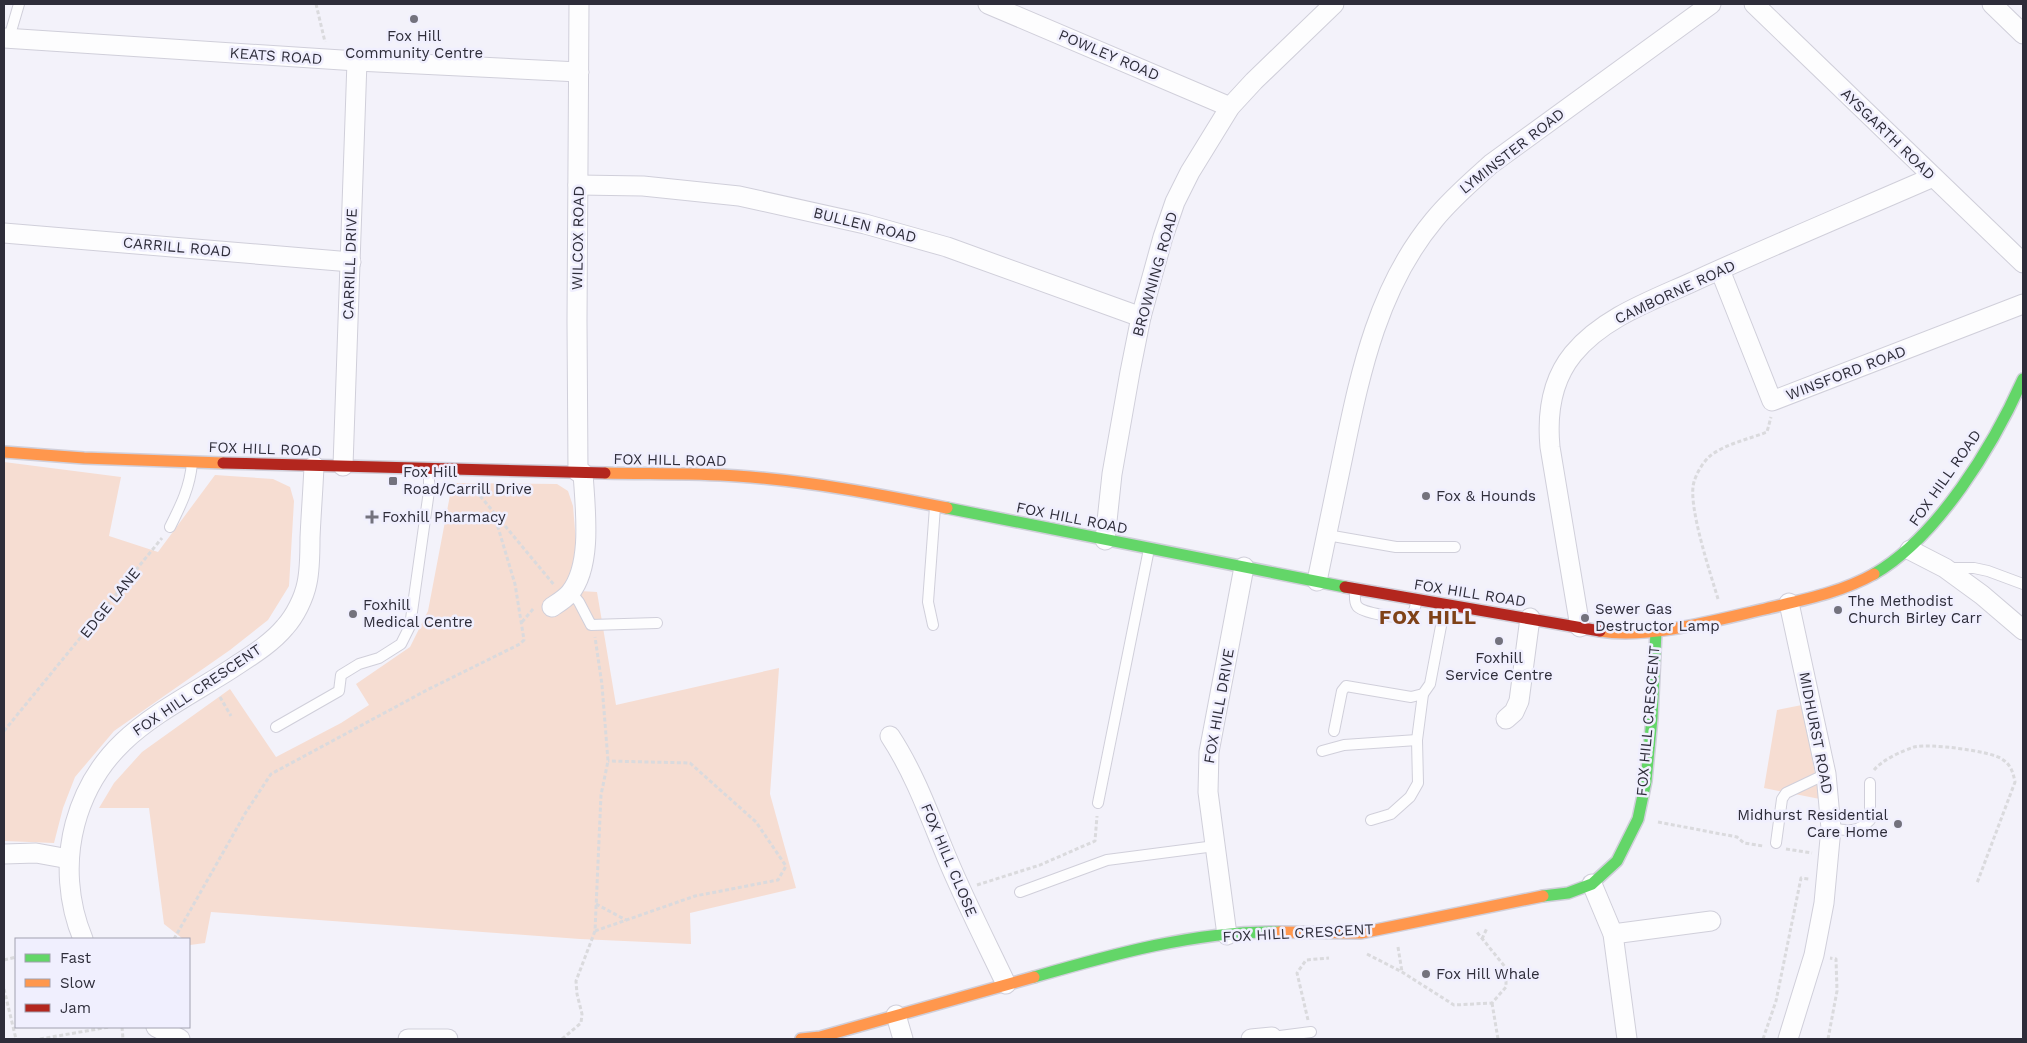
<svg xmlns="http://www.w3.org/2000/svg" width="2027" height="1043" viewBox="0 0 2027 1043" font-family="'Work Sans',sans-serif">
	<style>
		.green { fill: #f6ddd2 }
		.lines { fill: none; stroke-linecap: round; stroke-linejoin: round }
		.lane-casing { stroke: #d0cfda; stroke-width: 12 }
		.street-casing { stroke: #d0cfda; stroke-width: 21 }
		.fast-casing { stroke: #d0cfda; stroke-width: 14 }
		.slow-casing { stroke: #d0cfda; stroke-width: 14 }
		.jam-casing { stroke: #d0cfda; stroke-width: 14 }
		.path { stroke: #dadadd; stroke-width: 3; stroke-dasharray: 4 2.5; stroke-linecap: butt }
		.lane { stroke: #fdfdfe; stroke-width: 10 }
		.street { stroke: #fdfdfe; stroke-width: 19 }
		.fast { stroke: #63d668; stroke-width: 11 }
		.slow { stroke: #ff974d; stroke-width: 11 }
		.jam { stroke: #b3261e; stroke-width: 11 }
		.poi-dot { fill: #73727d; stroke: #f0effe; stroke-width: 2 }
		.labels { text-anchor: middle; stroke-width: 5; stroke-linejoin: round; paint-order: stroke }
		.poi-label { font-size: 15px; fill: #2e2d3a; stroke: #f0effe; text-anchor: start }
		.street-label { font-size: 15px; fill: #2e2d3a; stroke: #f0effe }
		.district-label { font-size: 20px; font-weight: bold; letter-spacing: 1px; fill: #7f4218; stroke: #f0effe }
	</style>
	<rect width="100%" height="100%" fill="#f3f2fa"/>
	<g class="green">
		<polygon points="4,462 121,477 109,536 158,552 215,475 273,479 290,487 294,501 289,586 268,620 230,650 114,731 75,777 63,808 54,843 4,841"/>
		<polygon points="457,483 557,484 568,491 573,506 580,591 597,592 616,705 779,668 770,794 796,888 690,913 691,944 580,939 211,912 205,943 190,945 189,939 183,939 164,924 149,808 99,808 114,783 142,752 230,689 276,757 341,723 369,705 356,684 410,647 428,611 451,490"/>
		<polygon points="1802,705 1820,799 1764,788 1777,710"/>
	</g>
	<g class="lines">
		<g class="lane-casing">
			<g id="lane">
				<polyline points="9,38 19,4"/>
				<path d="M170,527C181,505 190,487 192,463"/>
				<polyline points="1327,535 1396,547 1455,547"/>
				<polyline points="1949,568 1974,568 1988,571 2023,584"/>
				<path d="M1355,591C1355,596 1354,602 1357,606C1362,613 1399,619 1408,616C1410,615 1412,613 1414,611L1417,600"/>
				<polyline points="571,592 579,602 591,625 657,623"/>
				<polyline points="933,625 928,602 935,507"/>
				<polyline points="276,727 339,691 341,675 359,664 379,658 401,644 410,626 429,491 429,469"/>
				<polyline points="1334,731 1342,691 1346,686 1411,697 1423,694 1430,684 1445,605"/>
				<polyline points="1322,751 1344,745 1417,740"/>
				<polyline points="1098,803 1149,549"/>
				<polyline points="1371,820 1391,814 1410,797 1418,783 1417,740 1423,694"/>
				<path d="M1831,828C1848,831 1858,833 1870,820V783"/>
				<polyline points="1776,843 1782,799 1786,793 1826,774"/>
				<polyline points="1020,892 1107,860 1215,846"/>
				<polyline points="1272,1037 1311,1032"/>
			</g>
		</g>
		<g class="street-casing">
			<g id="street">
				<polyline points="988,4 1230,107"/>
				<polyline points="1754,4 2023,263"/>
				<polyline points="1992,4 2023,34"/>
				<polyline points="4,38 357,61 579,72"/>
				<polyline points="578,185 643,186 739,196 865,224 947,247 1141,317"/>
				<polyline points="4,233 351,262"/>
				<polyline points="1720,270 1772,401 2023,304"/>
				<polyline points="343,466 357,61"/>
				<polyline points="578,472 577,321 579,4"/>
				<polyline points="1105,540 1112,474 1130,372 1141,317 1163,237 1175,202 1190,172 1230,107 1254,81 1334,4"/>
				<polyline points="1910,550 1945,568 1982,595 2023,630"/>
				<path d="M1317,581C1326,538 1335,494 1344,451C1361,369 1379,286 1434,220C1451,199 1471,182 1491,164L1711,4"/>
				<path d="M552,607C558,603 565,599 570,593C593,565 585,507 583,473"/>
				<path d="M1580,627L1550,447C1547,415 1551,381 1573,354C1604,316 1656,299 1699,279C1776,244 1855,211 1933,177"/>
				<polyline points="1506,719 1514,712 1519,701 1530,618"/>
				<path d="M890,736C915,774 930,817 947,858C965,901 986,942 1006,984"/>
				<polyline points="4,854 36,853 69,859"/>
				<polyline points="1592,884 1613,934 1627,1039"/>
				<polyline points="1613,934 1711,921"/>
				<polyline points="1227,935 1208,792 1209,752 1244,567"/>
				<path d="M83,939C68,903 65,862 75,824C98,738 162,713 231,669C249,657 271,644 285,627C295,616 304,598 307,583C310,569 310,553 310,538C311,514 313,490 314,466"/>
				<polyline points="896,1015 903,1039"/>
				<polyline points="156,1027 180,1039"/>
				<polyline points="408,1039 448,1039"/>
				<polyline points="1251,1039 1272,1037"/>
				<polyline points="1788,1039 1814,955 1824,903 1831,828 1826,774 1789,603"/>
			</g>
		</g>
		<g class="fast-casing">
			<g id="fast">
				<polyline points="947,508 1345,587"/>
				<path d="M1874,574C1938,537 1993,446 2023,379"/>
				<polyline points="1543,896 1568,893 1592,884 1617,861 1638,819 1646,781 1652,718 1656,631"/>
				<path d="M1034,977C1110,955 1199,930 1279,932"/>
			</g>
		</g>
		<g class="slow-casing">
			<g id="slow">
				<polyline points="4,452 84,458 223,463"/>
				<path d="M605,473C649,474 693,473 737,476C808,481 878,494 947,508"/>
				<path d="M1600,631C1649,639 1717,620 1765,609C1802,600 1840,593 1874,574"/>
				<polyline points="1279,932 1361,933 1543,896"/>
				<polyline points="801,1039 820,1037 1034,977"/>
			</g>
		</g>
		<g class="jam-casing">
			<g id="jam">
				<polyline points="223,463 605,473"/>
				<polyline points="1345,587 1600,631"/>
			</g>
		</g>
		<g class="path">
			<polyline points="316,4 325,42"/>
			<polyline points="476,491 555,586"/>
			<path d="M1718,599C1711,575 1687,504 1694,482C1696,474 1703,462 1710,456C1725,444 1749,439 1767,432L1771,417"/>
			<polyline points="522,622 534,608"/>
			<polyline points="220,697 231,716"/>
			<polyline points="4,731 162,538"/>
			<path d="M1874,770C1882,760 1902,751 1914,747C1928,743 1991,751 2002,759C2011,765 2013,772 2015,782L1977,883"/>
			<polyline points="1658,822 1737,837 1744,843 1763,846"/>
			<polyline points="1786,849 1812,853"/>
			<polyline points="977,885 1040,865 1095,841 1097,816"/>
			<polyline points="596,904 626,920"/>
			<polyline points="595,931 695,896 778,880 786,866 756,822 690,763 608,761"/>
			<polyline points="174,939 246,812 271,774 427,690 520,644 524,640 515,584 494,514"/>
			<polyline points="1482,939 1487,928"/>
			<polyline points="1398,947 1402,972"/>
			<polyline points="1367,954 1402,972 1454,1005 1492,1003 1506,987 1506,968 1476,931"/>
			<polyline points="4,960 16,957"/>
			<polyline points="4,989 16,1039"/>
			<polyline points="1492,1003 1498,1039"/>
			<polyline points="1308,1020 1297,973 1306,960 1329,958"/>
			<polyline points="122,1027 123,1039"/>
			<polyline points="40,1039 109,1027"/>
			<polyline points="562,1039 581,1023 582,1014 577,994 576,981 595,931 601,795 608,761 602,685 595,637"/>
			<polyline points="1763,1039 1776,1001 1801,878 1809,879"/>
			<polyline points="1828,1039 1837,991 1836,959 1830,958"/>
		</g>
		<use href="#lane" class="lane"/>
		<use href="#street" class="street"/>
		<use href="#fast" class="fast"/>
		<use href="#slow" class="slow"/>
		<use href="#jam" class="jam"/>
	</g>
	<g class="poi-dot">
		<circle cx="414" cy="19" r="5"/>
		<rect x="388" y="476" width="10" height="10" rx="2.5"/>
		<circle cx="1426" cy="496" r="5"/>
		<path d="M369.5 509.5h5v5h5v5h-5v5h-5v-5h-5v-5h5z"/>
		<circle cx="1838" cy="610" r="5"/>
		<circle cx="353" cy="614" r="5"/>
		<circle cx="1585" cy="618" r="5"/>
		<circle cx="1499" cy="641" r="5"/>
		<circle cx="1898" cy="824" r="5"/>
		<circle cx="1426" cy="974" r="5"/>
	</g>
	<g class="labels">
		<g class="poi-label">
			<text x="414" y="41" text-anchor="middle">Fox Hill<tspan x="414" dy="17">Community Centre</tspan></text>
			<text x="403" y="477">Fox Hill<tspan x="403" dy="17">Road/Carrill Drive</tspan></text>
			<text x="1436" y="501">Fox &amp; Hounds</text>
			<text x="382" y="522">Foxhill Pharmacy</text>
			<text x="1848" y="606">The Methodist<tspan x="1848" dy="17">Church Birley Carr</tspan></text>
			<text x="363" y="610">Foxhill<tspan x="363" dy="17">Medical Centre</tspan></text>
			<text x="1595" y="614">Sewer Gas<tspan x="1595" dy="17">Destructor Lamp</tspan></text>
			<text x="1499" y="663" text-anchor="middle">Foxhill<tspan x="1499" dy="17">Service Centre</tspan></text>
			<text x="1888" y="820" text-anchor="end">Midhurst Residential<tspan x="1888" dy="17">Care Home</tspan></text>
			<text x="1436" y="979">Fox Hill Whale</text>
		</g>
		<g class="street-label">
			<text transform="translate(1109 55) rotate(23)" y="5">POWLEY ROAD</text>
			<text transform="translate(276 56) rotate(4)" y="5">KEATS ROAD</text>
			<text transform="translate(1888 134) rotate(44)" y="5">AYSGARTH ROAD</text>
			<text transform="translate(1512 151) rotate(-38)" y="5">LYMINSTER ROAD</text>
			<text transform="translate(865 225) rotate(14)" y="5">BULLEN ROAD</text>
			<text transform="translate(578 238) rotate(-89)" y="5">WILCOX ROAD</text>
			<text transform="translate(177 247) rotate(5)" y="5">CARRILL ROAD</text>
			<text transform="translate(350 264) rotate(-88)" y="5">CARRILL DRIVE</text>
			<text transform="translate(1155 274) rotate(-74)" y="5">BROWNING ROAD</text>
			<text transform="translate(1675 292) rotate(-25)" y="5">CAMBORNE ROAD</text>
			<text transform="translate(1846 373) rotate(-21)" y="5">WINSFORD ROAD</text>
			<text transform="translate(265 449) rotate(2)" y="5">FOX HILL ROAD</text>
			<text transform="translate(670 460) rotate(1)" y="5">FOX HILL ROAD</text>
			<text transform="translate(1945 478) rotate(-55)" y="5">FOX HILL ROAD</text>
			<text transform="translate(1072 518) rotate(11)" y="5">FOX HILL ROAD</text>
			<text transform="translate(1470 593) rotate(9)" y="5">FOX HILL ROAD</text>
			<text transform="translate(110 603) rotate(-51)" y="5">EDGE LANE</text>
			<text transform="translate(197 690) rotate(-34)" y="5">FOX HILL CRESCENT</text>
			<text transform="translate(1219 706) rotate(-80)" y="5">FOX HILL DRIVE</text>
			<text transform="translate(1648 721) rotate(-85)" y="5">FOX HILL CRESCENT</text>
			<text transform="translate(1816 733) rotate(79)" y="5">MIDHURST ROAD</text>
			<text transform="translate(949 860) rotate(67)" y="5">FOX HILL CLOSE</text>
			<text transform="translate(1298 933) rotate(-3)" y="5">FOX HILL CRESCENT</text>
		</g>
		<g class="district-label">
			<text x="1428" y="624">FOX HILL</text>
		</g>
	</g>
	<rect width="2027" height="1043" fill="none" stroke="#2e2d3a" stroke-width="10"/>
	<rect x="15" y="938" width="175" height="90" fill="#f0effe" stroke="#a2a1b0"/>
	<rect x="25" y="954" width="25" height="8" fill="#63d668" stroke="#a2a1b0"/>
	<text x="60" y="963" font-size="15" fill="#2e2d3a">Fast</text>
	<rect x="25" y="979" width="25" height="8" fill="#ff974d" stroke="#a2a1b0"/>
	<text x="60" y="988" font-size="15" fill="#2e2d3a">Slow</text>
	<rect x="25" y="1004" width="25" height="8" fill="#b3261e" stroke="#a2a1b0"/>
	<text x="60" y="1013" font-size="15" fill="#2e2d3a">Jam</text>
</svg>
